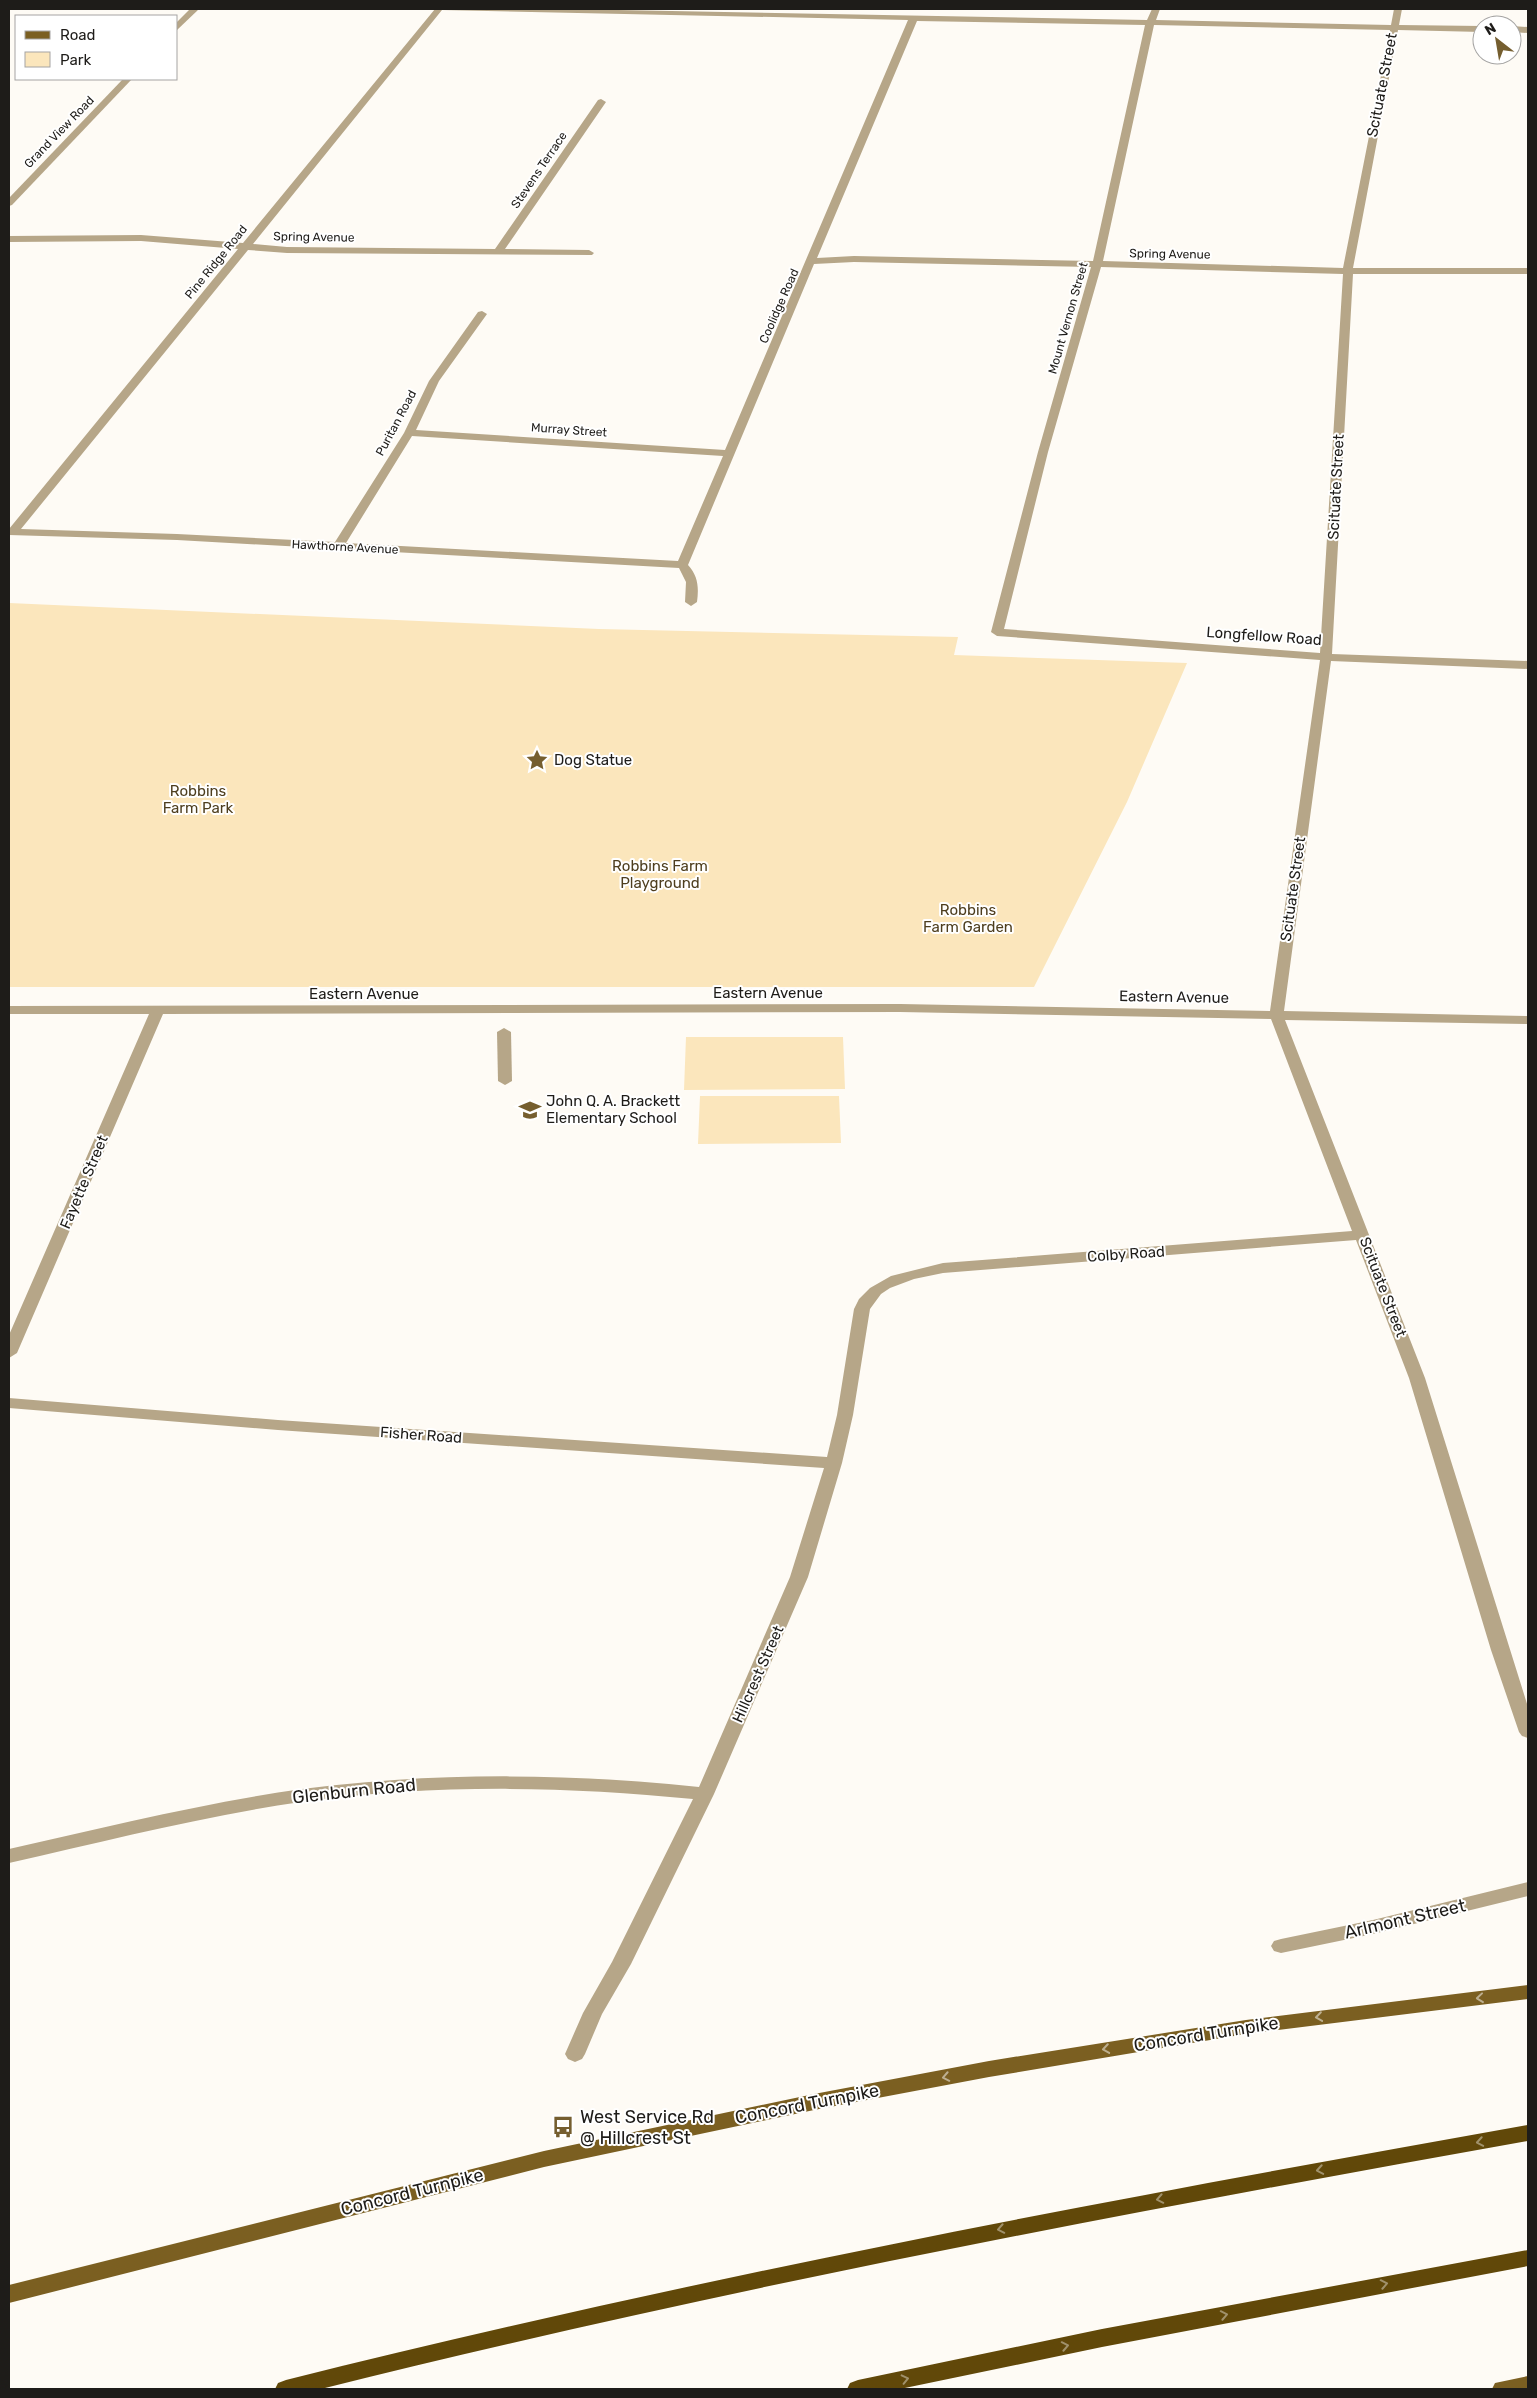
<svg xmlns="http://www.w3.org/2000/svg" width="1537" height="2398" viewBox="0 0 1537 2398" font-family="Rubik,sans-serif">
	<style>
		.green { fill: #fbe6bc }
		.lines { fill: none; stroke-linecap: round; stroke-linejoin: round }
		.minor { fill: #b6a688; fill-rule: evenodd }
		.major { fill: #7b5f21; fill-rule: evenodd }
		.highway { fill: #614809; fill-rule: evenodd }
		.oneway { stroke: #bdaf90 }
		.oneway2 { stroke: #a0916b }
		.labels { text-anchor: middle; stroke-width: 4; stroke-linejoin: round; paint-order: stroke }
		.far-street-label { font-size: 12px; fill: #1e1c19; stroke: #fff }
		.street-label { font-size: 15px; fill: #1e1c19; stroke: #fff }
		.poi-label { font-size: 15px; fill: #1e1c19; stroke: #fff; text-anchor: start }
		.park-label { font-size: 15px; fill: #4e3e1e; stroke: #fff }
		.near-street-label { font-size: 18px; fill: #1e1c19; stroke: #fff }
		.near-poi-label { font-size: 18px; fill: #1e1c19; stroke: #fff; text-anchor: start }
	</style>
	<rect width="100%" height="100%" fill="#fefbf5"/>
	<g class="green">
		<polygon points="9,603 599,629 958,637 954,655 1187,663 1127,802 1034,987 9,987"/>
		<polygon points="686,1037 843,1037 845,1089 684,1090"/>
		<polygon points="700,1096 839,1096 841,1143 698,1144"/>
	</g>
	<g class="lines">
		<g class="minor">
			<polygon points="190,9 199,9 176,31 176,23"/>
			<path d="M435,9H565L1147,20L1152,9H1160L1156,20L1391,25L1394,9H1402L1399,25L1482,26V32L1398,30L1353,268H1528V274H1353L1332,654L1528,661V669L1331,661L1284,1011L1528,1016V1024L1285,1020L1425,1378L1528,1707V1738L1522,1736L1519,1732L1491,1650L1409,1378L1356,1240L943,1273L914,1279L890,1288L881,1294L870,1309L853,1415L842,1463L808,1577L714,1794L631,1964L602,2014L585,2054L582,2059L575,2062L568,2059L565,2054L583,2013L612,1962L693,1799C563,1786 432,1784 301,1802C203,1816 106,1841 9,1863V1849C106,1827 203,1803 302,1789C434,1772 566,1773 699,1787L790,1577L824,1468L278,1430L9,1408V1398L278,1420L827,1457L837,1415L854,1309L859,1299L870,1288L891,1276L943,1263L1352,1231L1271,1019L900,1012L163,1014L17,1353L9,1358V1335L149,1014H9V1006L900,1004L1270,1011L1320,660L997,636L991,632L1038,452L1091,267L854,262L814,264L688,565C698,576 699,587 697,602L691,606L685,602L686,582L679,568L177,540L9,535V529L238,249L141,241L9,242V236L141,235L243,243ZM442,10L908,20L725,450L416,430L439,381L487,314L482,311L478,312L429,381L404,433L335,542L177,534L21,529L248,250L287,253L592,255L594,253L589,250L505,249L606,102L601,99L598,100L495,249L287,247L253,244ZM917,21L1145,25L1093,261L854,256L817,258ZM1154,25L1390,30L1343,268L1103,261ZM1101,267L1343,274L1320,653L1004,629L1048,452ZM412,436L723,456L678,561L346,543Z"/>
			<polygon points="1512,26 1528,27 1528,33 1512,32"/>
			<polygon points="123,79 132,79 12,205 9,206 9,198"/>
			<polygon points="504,1028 511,1032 512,1081 505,1085 498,1081 497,1032"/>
			<polygon points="1528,1882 1528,1896 1373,1934 1281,1953 1274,1951 1271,1946 1274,1941 1281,1939 1373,1920"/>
		</g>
		<g class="major">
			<polygon points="1528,1985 1528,1999 1246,2034 989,2077 814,2110 544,2167 9,2303 9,2285 544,2151 814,2094 989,2061 1246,2020"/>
			<polygon points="1528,2376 1528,2389 1492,2389 1495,2383"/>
		</g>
		<g class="highway">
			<path d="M1528,2125V2141C1123,2213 720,2289 321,2389H275L278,2383L286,2380C697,2277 1111,2199 1528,2125Z"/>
			<polygon points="1528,2250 1528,2266 1102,2347 900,2389 847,2389 850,2383 858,2380 1102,2329"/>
		</g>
	</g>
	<defs><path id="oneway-chevron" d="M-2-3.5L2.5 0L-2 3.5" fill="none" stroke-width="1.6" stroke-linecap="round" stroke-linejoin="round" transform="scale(1.25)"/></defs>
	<g class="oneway">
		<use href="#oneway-chevron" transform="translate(1480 1998) rotate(174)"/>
		<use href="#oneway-chevron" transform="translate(1319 2017) rotate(172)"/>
		<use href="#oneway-chevron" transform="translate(1106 2049) rotate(171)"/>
		<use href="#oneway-chevron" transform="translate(946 2077) rotate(169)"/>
	</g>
	<g class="oneway2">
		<use href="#oneway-chevron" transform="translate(1480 2142) rotate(170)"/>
		<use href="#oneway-chevron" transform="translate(1320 2170) rotate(170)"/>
		<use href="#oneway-chevron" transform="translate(1160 2199) rotate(169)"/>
		<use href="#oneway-chevron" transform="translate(1001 2229) rotate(169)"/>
		<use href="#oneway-chevron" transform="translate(1384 2284) rotate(-11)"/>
		<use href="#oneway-chevron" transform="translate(1224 2315) rotate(-11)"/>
		<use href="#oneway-chevron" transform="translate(1065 2346) rotate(-11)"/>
		<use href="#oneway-chevron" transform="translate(905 2379) rotate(-13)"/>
	</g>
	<defs>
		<g id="sight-bare" transform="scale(1.725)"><path d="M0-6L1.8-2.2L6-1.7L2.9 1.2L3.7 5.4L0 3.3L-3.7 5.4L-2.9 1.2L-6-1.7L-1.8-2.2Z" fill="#755e2f" stroke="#fff" stroke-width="2.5" paint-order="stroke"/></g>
		<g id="school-bare" transform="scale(1.725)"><path d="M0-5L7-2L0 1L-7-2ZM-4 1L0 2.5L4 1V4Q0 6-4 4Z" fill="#755e2f" stroke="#fff" stroke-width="2.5" paint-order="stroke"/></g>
		<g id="bus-bare" transform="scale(1.725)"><path d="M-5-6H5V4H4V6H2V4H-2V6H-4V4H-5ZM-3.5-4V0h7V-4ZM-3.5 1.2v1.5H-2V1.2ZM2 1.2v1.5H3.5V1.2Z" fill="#755e2f" stroke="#fff" stroke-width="2.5" paint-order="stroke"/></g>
	</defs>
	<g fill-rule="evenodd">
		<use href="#sight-bare" x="537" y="760"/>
		<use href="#school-bare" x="530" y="1110"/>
		<use href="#bus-bare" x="563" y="2127"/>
	</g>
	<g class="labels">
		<g class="far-street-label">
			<text transform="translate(59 132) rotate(-46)" y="4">Grand View Road</text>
			<text transform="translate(539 170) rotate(-56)" y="4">Stevens Terrace</text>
			<text transform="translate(314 237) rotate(1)" y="4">Spring Avenue</text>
			<text transform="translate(1170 254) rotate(1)" y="4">Spring Avenue</text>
			<text transform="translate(216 262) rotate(-51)" y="4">Pine Ridge Road</text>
			<text transform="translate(779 306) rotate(-66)" y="4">Coolidge Road</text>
			<text transform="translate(1068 318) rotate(-74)" y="4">Mount Vernon Street</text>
			<text transform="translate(396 423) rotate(-62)" y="4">Puritan Road</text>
			<text transform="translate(569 430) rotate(4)" y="4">Murray Street</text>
			<text transform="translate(345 547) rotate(3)" y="4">Hawthorne Avenue</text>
		</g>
		<g class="street-label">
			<text transform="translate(1382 85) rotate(-79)" y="5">Scituate Street</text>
			<text transform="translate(1336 487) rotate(-87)" y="5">Scituate Street</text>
			<text transform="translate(1264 636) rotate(4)" y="5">Longfellow Road</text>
			<text transform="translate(1293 889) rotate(-82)" y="5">Scituate Street</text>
			<text x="768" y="998">Eastern Avenue</text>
			<text x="364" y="999">Eastern Avenue</text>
			<text transform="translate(1174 997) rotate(1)" y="5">Eastern Avenue</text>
			<text transform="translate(84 1182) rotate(-67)" y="5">Fayette Street</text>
			<text transform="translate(1126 1254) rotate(-4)" y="5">Colby Road</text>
			<text transform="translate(1383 1287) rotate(69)" y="5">Scituate Street</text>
			<text transform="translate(421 1435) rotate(4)" y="5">Fisher Road</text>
			<text transform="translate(758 1674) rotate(-66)" y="5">Hillcrest Street</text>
		</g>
		<g class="poi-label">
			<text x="554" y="765">Dog Statue</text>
			<text x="546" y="1106">John Q. A. Brackett<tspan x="546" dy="17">Elementary School</tspan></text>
		</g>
		<g class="park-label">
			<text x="198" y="796">Robbins<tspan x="198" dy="17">Farm Park</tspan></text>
			<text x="660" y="871">Robbins Farm<tspan x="660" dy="17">Playground</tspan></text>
			<text x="968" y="915">Robbins<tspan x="968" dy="17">Farm Garden</tspan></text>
		</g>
		<g class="near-street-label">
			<text transform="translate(354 1791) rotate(-6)" y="6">Glenburn Road</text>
			<text transform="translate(1405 1919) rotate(-13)" y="6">Arlmont Street</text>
			<text transform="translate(1206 2034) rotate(-9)" y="6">Concord Turnpike</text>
			<text transform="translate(807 2104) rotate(-11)" y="6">Concord Turnpike</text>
			<text transform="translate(412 2192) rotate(-14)" y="6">Concord Turnpike</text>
		</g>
		<g class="near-poi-label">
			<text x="580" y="2123">West Service Rd<tspan x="580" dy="21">@ Hillcrest St</tspan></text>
		</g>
	</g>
	<rect width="1537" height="2398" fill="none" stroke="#1e1c19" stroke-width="20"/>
	<rect x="15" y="15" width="162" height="65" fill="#ffffff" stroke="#a5a4a3"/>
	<rect x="25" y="31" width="25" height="8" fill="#7b5f21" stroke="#a5a4a3"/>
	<text x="60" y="40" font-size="15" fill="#1e1c19">Road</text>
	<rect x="25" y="52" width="25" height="15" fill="#fbe6bc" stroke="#a5a4a3"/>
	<text x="60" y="65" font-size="15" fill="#1e1c19">Park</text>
	<g transform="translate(1497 40) rotate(329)"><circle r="24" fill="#ffffff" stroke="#a5a4a3"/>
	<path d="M0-4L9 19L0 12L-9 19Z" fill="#755e2f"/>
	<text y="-8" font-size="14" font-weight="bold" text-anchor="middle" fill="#1e1c19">N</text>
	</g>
</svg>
